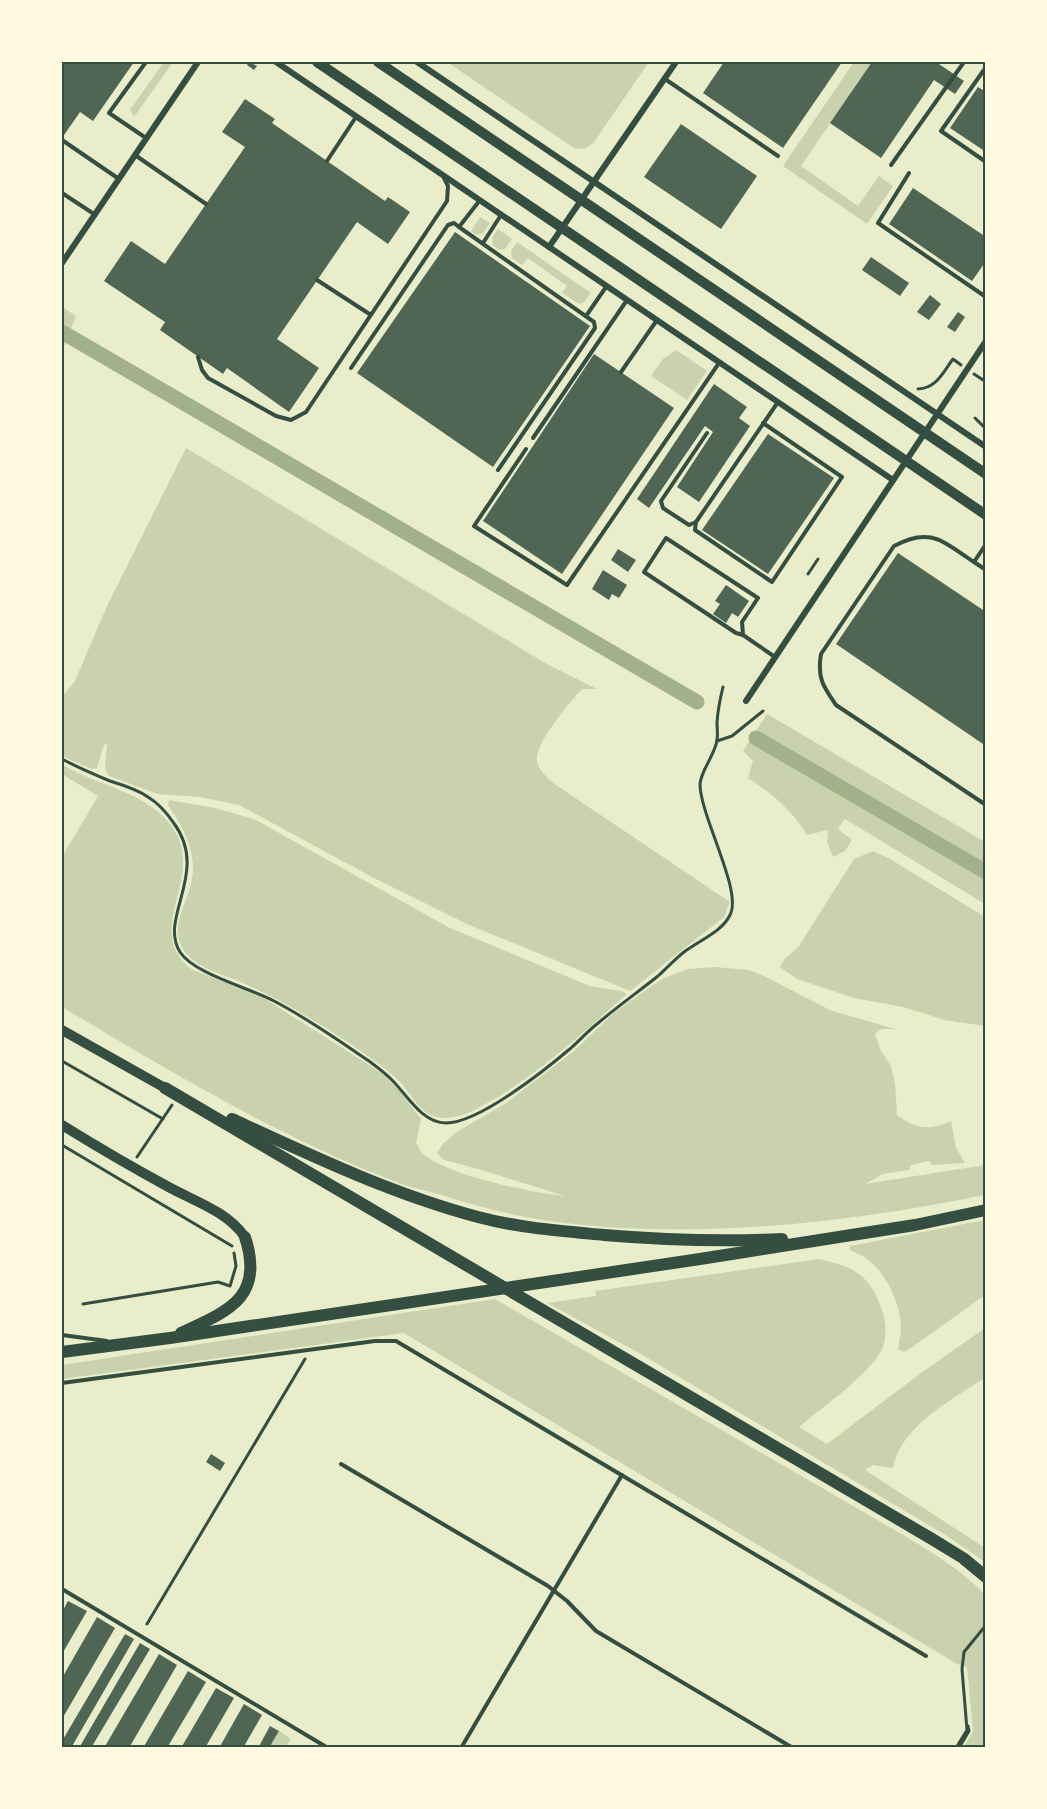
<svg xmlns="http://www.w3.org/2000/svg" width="1047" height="1809" viewBox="0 0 1047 1809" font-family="'Roboto Condensed',sans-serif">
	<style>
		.green { fill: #cad2ad }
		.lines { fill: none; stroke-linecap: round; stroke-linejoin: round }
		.canal { stroke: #a3b18a; stroke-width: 15 }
		.building { fill: #4f6655 }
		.path { stroke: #344e41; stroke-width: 3 }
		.service { stroke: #344e41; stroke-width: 4 }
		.minor { stroke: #344e41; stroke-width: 6 }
		.tertiary { stroke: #344e41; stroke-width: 10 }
		.primary { stroke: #344e41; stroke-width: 12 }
		.neatline { fill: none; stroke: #344e41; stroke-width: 2 }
	</style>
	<rect width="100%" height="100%" fill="#e9edc9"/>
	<g class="green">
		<polygon points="164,62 173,62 134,117 130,110"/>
		<polygon points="447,62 649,62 594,142 585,149 574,148"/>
		<polygon points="854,62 872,62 801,166 858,206 879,176 893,186 867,224 783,166"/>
		<polygon points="480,217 490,223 483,233 477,235 471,231"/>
		<polygon points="498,229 512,239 505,249 499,250 493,245 492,238"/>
		<polygon points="517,242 591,293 584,302 579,304 562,293 567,286 528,258 522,265 512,258 511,251"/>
		<polygon points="62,307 76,316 62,351"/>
		<polygon points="676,350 707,371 687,400 651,376 663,359"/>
		<path d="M186,448L547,664L597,689H582C570,702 534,744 537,761C538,770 547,777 553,783L730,902L724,917L630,991L467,924L372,877L239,805L199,797L158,794L109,776L105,768L107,744L104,745L97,768L92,769L62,756V697L75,681L107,606Z"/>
		<path d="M767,714L985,842V904L845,819L838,829L852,840L845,851L833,857L827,842L828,830L807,835C792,810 773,794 748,778L753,761L743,751Z"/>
		<path d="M62,764C96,786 143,790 170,824C210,876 140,928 191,969L262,997L366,1063L385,1076L398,1089L421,1119L416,1142C418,1146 420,1151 423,1154C450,1176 529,1192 565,1196L478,1169L444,1160L437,1153L443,1144L455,1133L506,1103L574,1051L615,1012L650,987L664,978L688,969L715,967L749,970L762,975L832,1011L896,1029H881L875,1034L880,1049L891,1066L895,1083L897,1115C916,1129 928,1131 951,1121L956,1148L965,1163L932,1165L929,1161L911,1165L909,1170L883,1174L865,1184L985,1165V1195C842,1224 683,1242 537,1219C504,1214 470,1204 438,1194C422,1190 406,1186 391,1180C275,1135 168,1070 62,1007V857L98,796L62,774Z"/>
		<path d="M169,800L215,808L254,819L450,928L590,986L621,991L627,994C583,1033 525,1086 472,1111C461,1117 445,1120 433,1116C416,1109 408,1088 395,1077C365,1052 331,1031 298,1011C279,1000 260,991 241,982C222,974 195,968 183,949C169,926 188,902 192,880C197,851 183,827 168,805Z"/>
		<polygon points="873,851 890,859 985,917 985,1026 945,1020 903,1007 854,998 797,979 780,967 784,960 799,946 854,859"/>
		<path d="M985,1220V1295L911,1348L904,1352L898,1349C899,1342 901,1333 901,1326C900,1302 886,1273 867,1259C862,1255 855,1253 850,1250V1246Z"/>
		<path d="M819,1259C849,1266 867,1272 879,1302C885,1316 888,1333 883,1347C873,1372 820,1409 799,1427L827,1444L921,1373L985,1328V1378C952,1399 900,1427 893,1468L873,1465L865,1470L982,1546L985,1548V1562L947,1536L639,1353L547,1303L596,1296L595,1291Z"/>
		<path d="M495,1299L905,1536C934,1554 962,1570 985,1595V1747H964L973,1731L967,1667L957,1664L404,1333L62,1379V1365Z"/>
		<polygon points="279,1731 291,1739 286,1747 269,1748"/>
	</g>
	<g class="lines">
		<g class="canal">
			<polyline points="62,332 697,702"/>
			<polyline points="756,738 986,872"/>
		</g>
	</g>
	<g class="building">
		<polygon points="62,62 134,62 93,121 80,112 62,138"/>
		<polygon points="249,62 257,66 254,70 247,65"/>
		<polygon points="724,62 842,62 783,148 703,93"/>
		<polygon points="872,62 936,62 964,81 955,94 934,80 881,158 830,123"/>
		<polygon points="978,87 986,92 986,152 950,128"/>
		<polygon points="245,99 275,119 272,123 385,201 388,197 410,212 388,244 357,222 277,339 319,368 289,412 227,368 223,374 160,330 165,322 104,281 131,241 165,264 245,147 222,132"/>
		<polygon points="681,124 757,176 721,229 644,177"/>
		<polygon points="913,188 986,237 986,261 972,281 889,224"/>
		<polygon points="455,232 590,326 493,467 357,373"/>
		<polygon points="871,257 909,283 900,296 862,270"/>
		<polygon points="930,295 941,304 929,320 917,312"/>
		<polygon points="958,312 965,317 955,332 947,327"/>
		<polygon points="594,354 674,408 562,574 483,521"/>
		<polygon points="714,384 747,407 739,418 750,426 699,502 677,487 713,432 705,426 649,508 637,499"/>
		<polygon points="768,434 834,478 768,574 702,530"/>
		<polygon points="618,549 636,560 628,572 611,560"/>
		<polygon points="898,553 986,612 986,746 836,644"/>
		<polygon points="603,570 627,585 619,598 612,594 609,600 592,589"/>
		<polygon points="726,585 749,601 738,617 732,613 726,623 713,614 720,604 715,601"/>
		<polygon points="211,1454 225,1463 220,1471 206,1462"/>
		<polygon points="68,1601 87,1611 62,1654 62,1612"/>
		<polygon points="97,1617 115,1628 62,1719 62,1678"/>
		<polygon points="125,1634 134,1639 71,1748 62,1748 62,1741"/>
		<polygon points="140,1643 150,1649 91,1748 79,1748"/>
		<polygon points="159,1654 177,1665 129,1748 104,1748"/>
		<polygon points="188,1671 206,1682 167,1748 143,1748"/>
		<polygon points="216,1688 234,1698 205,1748 181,1748"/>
		<polygon points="244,1704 262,1715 243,1748 219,1748"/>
		<polygon points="270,1726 279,1731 269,1748 258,1748"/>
	</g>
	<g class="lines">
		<g class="path">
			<polyline points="974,374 983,380 986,376"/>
			<path d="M918,389C937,388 943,372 953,359L961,365"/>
			<polyline points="975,418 986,429"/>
			<polyline points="808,574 818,559"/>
			<polyline points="717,741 732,736 763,711"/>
			<path d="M62,759C77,767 93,774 110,781C123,785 137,789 148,797C158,803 166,812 173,822C211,872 158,917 180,952C194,974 250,988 274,1001C307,1018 338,1040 369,1061C377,1067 385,1073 392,1080C407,1095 422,1123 446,1123C479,1123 545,1070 571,1048C580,1040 588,1031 597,1024C617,1007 638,992 658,976C667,968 675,959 684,952C698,941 722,932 730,915C743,891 700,816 700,784C701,770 715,755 717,740C718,734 717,728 717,722C718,710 720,699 723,687"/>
			<polyline points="62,1061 163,1119"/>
			<polyline points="62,1145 232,1246"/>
			<polyline points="137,1157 172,1105"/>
			<polyline points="83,1304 218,1282 230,1286 236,1266 234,1253"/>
			<polyline points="147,1624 305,1359"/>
			<polyline points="956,1748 967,1730 962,1669 964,1652 986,1625"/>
			<polyline points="959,1748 969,1731 968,1726"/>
		</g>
		<g class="service">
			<polyline points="986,67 941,131 986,162"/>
			<polyline points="665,79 778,156"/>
			<polyline points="146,138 109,113 146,62"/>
			<polyline points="62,140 119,179"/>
			<polyline points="135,155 206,204"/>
			<polyline points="327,161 356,117"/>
			<polyline points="891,165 964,62"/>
			<polyline points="909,173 878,223 986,297"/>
			<polyline points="62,193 94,214"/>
			<polyline points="459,227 594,322 595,328 498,470"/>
			<polyline points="483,243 501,215"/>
			<polyline points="317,280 371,315"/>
			<polyline points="586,316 606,287"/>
			<polyline points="198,357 202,370 208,378 276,416 291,420 306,412 447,201 448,186 444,178"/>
			<polyline points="351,368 448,225 454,223 459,227 480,200"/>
			<polyline points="621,372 657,320"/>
			<polyline points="707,433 661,501 663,508 689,525 696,522 778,402"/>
			<polyline points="533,438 627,300"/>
			<polyline points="526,449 474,526 567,585 719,363"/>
			<polyline points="696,522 695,530 772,582 842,477 763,423"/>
			<path d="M986,544L974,562C943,542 931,526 894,546L821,654C817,678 823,686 836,705L986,805"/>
			<polyline points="974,562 986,570"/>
			<polyline points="743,635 736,633 644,572 666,538 758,598 742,622 743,635 775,657"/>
			<polyline points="62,1335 107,1341"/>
			<polyline points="62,1383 375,1341 396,1341 926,1656"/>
			<polyline points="341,1464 548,1586 567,1601 596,1631 793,1748"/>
			<polyline points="62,1589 328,1748"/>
			<polyline points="461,1748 622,1475"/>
		</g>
		<g class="minor">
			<polyline points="276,62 893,480"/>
			<polyline points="417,62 986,447"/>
			<polyline points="549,247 676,62"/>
			<polyline points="62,263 198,62"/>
			<polyline points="746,701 986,341"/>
		</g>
		<g class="tertiary">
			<polyline points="317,62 986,515"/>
			<polyline points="378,62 986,474"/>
			<polyline points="62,1030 165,1088"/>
			<path d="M62,1125C96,1146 130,1166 165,1185C193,1201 226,1210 245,1237"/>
		</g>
		<g class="primary">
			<polyline points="165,1088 932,1539 963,1558 986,1577"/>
			<path d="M232,1119C312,1156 392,1194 478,1217C519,1228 562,1231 604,1235C664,1240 722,1242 782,1239"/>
			<path d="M181,1333C228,1311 265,1298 245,1237"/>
			<polyline points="62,1352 170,1338 700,1259 915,1225 986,1210"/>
		</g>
	</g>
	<rect width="1047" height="1809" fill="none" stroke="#fefae0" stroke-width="126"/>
	<rect x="63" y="63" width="921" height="1683" class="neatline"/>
</svg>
